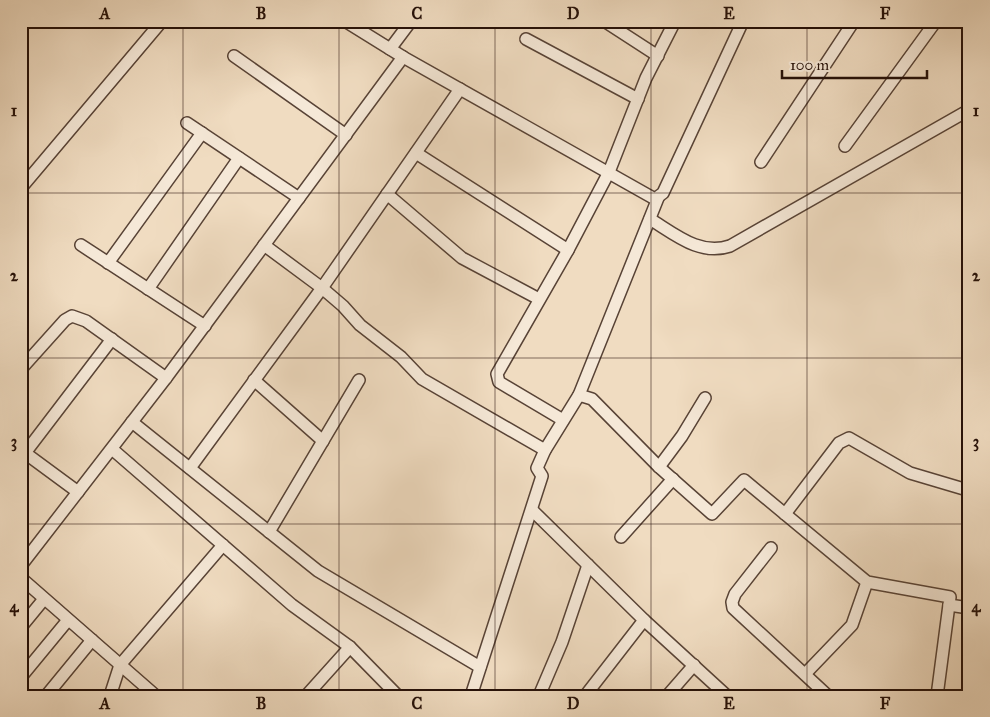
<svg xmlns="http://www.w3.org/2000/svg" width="990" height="717" viewBox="0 0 990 717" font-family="'IM FELL Great Primer',serif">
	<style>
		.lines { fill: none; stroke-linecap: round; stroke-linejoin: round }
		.minor-casing { stroke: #584336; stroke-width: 14 }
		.minor { stroke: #f5e8d7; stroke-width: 11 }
		.grid { fill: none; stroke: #251008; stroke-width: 1; stroke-opacity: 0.55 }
		.neatline { fill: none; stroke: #251008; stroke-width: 2 }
		.grid-label { font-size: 16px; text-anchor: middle; font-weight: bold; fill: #251008 }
	</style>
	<rect width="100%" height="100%" fill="#f0dcc1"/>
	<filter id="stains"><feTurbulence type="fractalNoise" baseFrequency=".004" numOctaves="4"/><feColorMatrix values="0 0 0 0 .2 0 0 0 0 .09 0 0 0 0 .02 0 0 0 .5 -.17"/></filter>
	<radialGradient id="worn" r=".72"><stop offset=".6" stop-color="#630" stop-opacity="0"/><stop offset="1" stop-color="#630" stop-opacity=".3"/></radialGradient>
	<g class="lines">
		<g class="minor-casing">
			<g id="minor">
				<polyline points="345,21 403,57 655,199 663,193 743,21"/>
				<polyline points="604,21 658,56"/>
				<polyline points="526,39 638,99"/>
				<polyline points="390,49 411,21"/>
				<polyline points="234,56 346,135"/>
				<polyline points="187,123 299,198"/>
				<polyline points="845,146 936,21"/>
				<polyline points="416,153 568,250"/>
				<polyline points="761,162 854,21"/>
				<polyline points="21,188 162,21"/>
				<polyline points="387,194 462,258 539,299"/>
				<path d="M650,219C676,235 700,256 730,246L969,110"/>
				<polyline points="81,245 205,326"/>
				<polyline points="264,245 322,288 343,306 360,325 401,357 422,379 545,450"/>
				<polyline points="108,263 202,133"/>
				<polyline points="148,289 239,158"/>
				<polyline points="21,369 65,320 72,316 86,321 166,378"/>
				<polyline points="254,380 323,441"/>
				<polyline points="579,395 658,198"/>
				<polyline points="563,420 499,382 497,374 568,250 609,172 646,78 675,21"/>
				<polyline points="132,422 318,571 480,667"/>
				<polyline points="112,449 292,605 350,647 398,696"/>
				<polyline points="21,450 78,492"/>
				<polyline points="25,453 112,339"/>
				<polyline points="659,467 682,436 705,398"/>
				<polyline points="190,468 322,288 460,89"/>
				<polyline points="532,510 644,620"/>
				<polyline points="785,514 839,443 849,438 910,473 964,489"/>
				<polyline points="269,532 359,380"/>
				<polyline points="621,537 673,479"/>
				<polyline points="771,548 735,594 732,602 733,608 828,696"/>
				<polyline points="21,561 23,563 166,378 403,57"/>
				<polyline points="21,578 156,696"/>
				<polyline points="949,605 969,608"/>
				<polyline points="21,627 44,599"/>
				<polyline points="805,674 852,625 867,582"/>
				<polyline points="21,677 68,620"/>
				<polyline points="46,696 92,640"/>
				<polyline points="110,696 120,665 223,545"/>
				<polyline points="306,696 350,647"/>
				<polyline points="471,696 542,476 537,468 545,450 579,395 592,399 659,467 712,514 744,480 867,582 950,597 937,696"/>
				<polyline points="539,696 562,642 588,565"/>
				<polyline points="585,696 644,620 727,696"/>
				<polyline points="667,696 694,665"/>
			</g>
		</g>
		<use href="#minor" class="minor"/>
	</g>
	<path class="grid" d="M183,21V696M339,21V696M495,21V696M651,21V696M807,21V696M21,193H969M21,358H969M21,524H969"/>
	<rect width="990" height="717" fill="none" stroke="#f0dcc1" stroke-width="55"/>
	<path d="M782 70v8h145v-8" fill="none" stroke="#251008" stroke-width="2.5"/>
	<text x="790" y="70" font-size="15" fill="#251008" stroke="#f5e8d7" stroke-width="4" paint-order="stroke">100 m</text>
	<rect x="28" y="28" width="934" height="662" class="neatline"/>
	<g class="grid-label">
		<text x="105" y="19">A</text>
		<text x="261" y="19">B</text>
		<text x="417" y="19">C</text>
		<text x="573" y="19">D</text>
		<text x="729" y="19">E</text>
		<text x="885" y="19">F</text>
		<text x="14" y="116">1</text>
		<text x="976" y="116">1</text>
		<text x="14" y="281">2</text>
		<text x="976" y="281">2</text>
		<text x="14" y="447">3</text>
		<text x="976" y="447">3</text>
		<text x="14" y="612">4</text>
		<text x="976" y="612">4</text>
		<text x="105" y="709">A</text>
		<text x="261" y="709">B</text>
		<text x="417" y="709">C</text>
		<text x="573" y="709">D</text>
		<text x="729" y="709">E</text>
		<text x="885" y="709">F</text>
	</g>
	<rect width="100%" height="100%" filter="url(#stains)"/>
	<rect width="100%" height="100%" fill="url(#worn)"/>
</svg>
